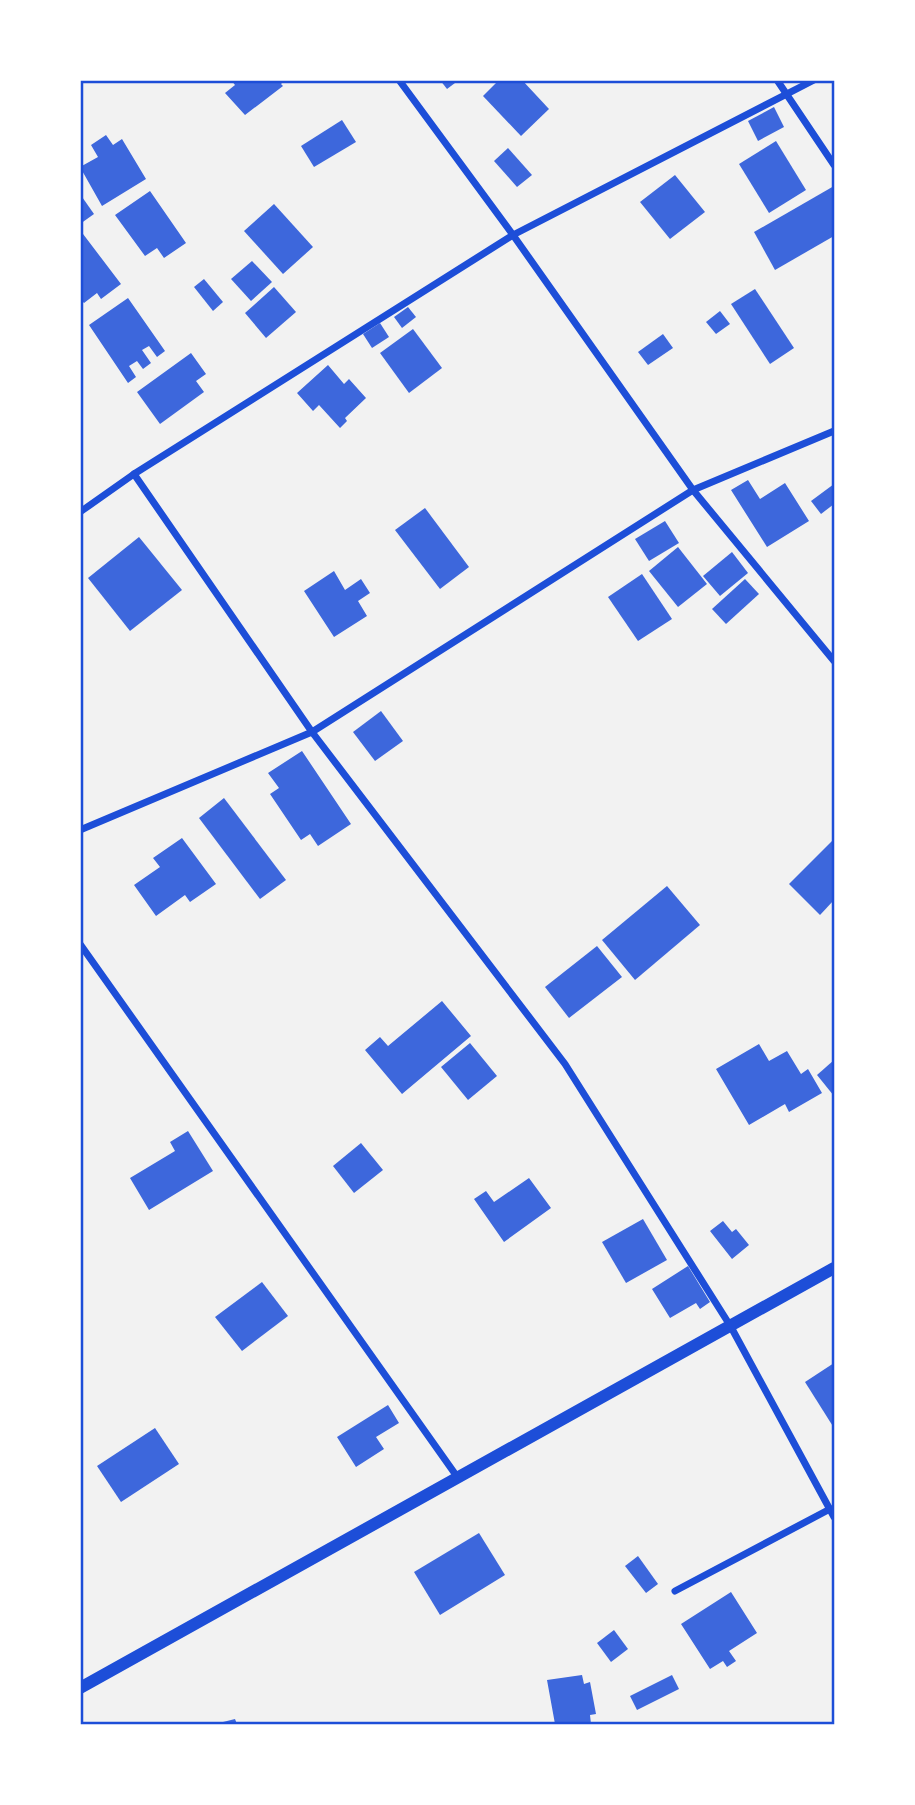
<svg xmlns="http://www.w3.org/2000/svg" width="915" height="1805" viewBox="0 0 915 1805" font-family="'Zilla Slab',serif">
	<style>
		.building { fill: #3d67dc }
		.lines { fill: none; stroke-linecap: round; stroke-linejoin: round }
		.minor { stroke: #1d4ed8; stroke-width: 7 }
		.tertiary { stroke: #1d4ed8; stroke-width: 12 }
		.neatline { fill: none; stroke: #1d4ed8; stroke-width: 2.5 }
	</style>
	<rect width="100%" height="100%" fill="#f2f2f2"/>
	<g class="building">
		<polygon points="231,80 285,80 281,84 283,86 245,115 225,93 235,85"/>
		<polygon points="440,80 459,80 447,89"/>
		<polygon points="499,80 522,80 549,109 521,136 483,96"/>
		<polygon points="774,107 784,127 758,141 748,121"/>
		<polygon points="342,120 356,142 314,167 301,146"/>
		<polygon points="106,135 113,145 122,139 146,179 102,206 80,167 98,157 91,145"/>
		<polygon points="776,141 806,190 769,213 739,164"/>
		<polygon points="508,148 532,175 517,187 494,161"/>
		<polygon points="675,175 705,212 670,239 640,202"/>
		<polygon points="834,186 834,236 775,270 754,232"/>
		<polygon points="150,191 186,243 164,258 157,248 145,256 115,215"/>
		<polygon points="80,194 94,214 80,224"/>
		<polygon points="274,204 313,247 283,274 244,231"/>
		<polygon points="80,230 121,284 101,299 97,293 84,303 80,299"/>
		<polygon points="252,261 272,282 251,301 231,279"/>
		<polygon points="204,279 223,302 213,311 194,287"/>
		<polygon points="274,287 296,312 266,338 245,313"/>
		<polygon points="755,289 794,348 770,364 731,304"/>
		<polygon points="128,298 165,351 157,357 149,346 142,350 151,363 143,369 137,361 129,366 136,377 128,383 89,325"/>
		<polygon points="408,307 416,317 402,328 394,317"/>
		<polygon points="720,311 730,324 716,334 706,322"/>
		<polygon points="380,323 389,337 372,348 363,334"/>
		<polygon points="413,329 442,368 409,393 380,353"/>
		<polygon points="663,334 673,348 648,365 638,352"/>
		<polygon points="191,353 206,374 196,381 204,392 160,424 137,392"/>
		<polygon points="328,365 344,384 349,379 366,398 345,418 347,421 340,428 319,405 313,411 297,393"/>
		<polygon points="748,480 760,499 785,483 809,521 767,547 731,490"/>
		<polygon points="834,484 834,504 821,514 811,501"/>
		<polygon points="425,508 469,567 440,589 395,530"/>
		<polygon points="665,521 679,543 649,561 635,539"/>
		<polygon points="139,537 182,590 130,631 88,578"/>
		<polygon points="678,547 707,584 678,607 649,571"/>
		<polygon points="732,552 748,573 720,596 703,576"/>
		<polygon points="334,571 345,590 361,579 370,593 358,601 367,616 334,637 304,591"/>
		<polygon points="642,574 672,619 638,641 608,597"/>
		<polygon points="745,579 759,594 726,624 712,609"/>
		<polygon points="381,711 403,741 375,761 353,732"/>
		<polygon points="302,751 351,824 318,846 310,834 301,840 270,794 279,788 268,773"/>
		<polygon points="224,798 286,880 260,899 199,818"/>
		<polygon points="182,838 216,884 190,902 185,895 156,916 134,885 160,867 153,858"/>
		<polygon points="834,839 834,900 820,915 789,884"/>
		<polygon points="667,886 700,925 635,980 602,940"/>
		<polygon points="597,946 622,977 569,1018 545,987"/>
		<polygon points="442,1001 471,1036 402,1094 365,1050 380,1037 388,1046"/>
		<polygon points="470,1043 497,1076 468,1100 441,1067"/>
		<polygon points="759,1044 769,1061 787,1051 801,1074 808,1069 822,1093 789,1112 785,1104 749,1125 716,1069"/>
		<polygon points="834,1060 834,1096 817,1075"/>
		<polygon points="188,1131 213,1171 149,1210 130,1178 175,1151 170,1142"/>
		<polygon points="361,1143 383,1170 354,1193 333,1166"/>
		<polygon points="529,1178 551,1208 504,1242 474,1199 486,1191 494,1202"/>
		<polygon points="643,1219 667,1260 626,1283 602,1242"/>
		<polygon points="723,1221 732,1232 736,1229 749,1245 732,1259 710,1231"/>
		<polygon points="688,1266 710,1302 700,1309 696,1303 670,1318 652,1289"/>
		<polygon points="262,1282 288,1316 242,1351 215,1317"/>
		<polygon points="834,1363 834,1428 805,1382"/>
		<polygon points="388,1405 399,1423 376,1437 384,1449 356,1467 337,1437"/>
		<polygon points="155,1428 179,1464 121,1502 97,1466"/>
		<polygon points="479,1533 505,1575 440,1615 414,1572"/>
		<polygon points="638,1556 658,1584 646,1593 625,1566"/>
		<polygon points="731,1592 757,1633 729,1651 736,1661 727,1667 723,1661 710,1669 681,1624"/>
		<polygon points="614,1630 628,1649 611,1662 597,1643"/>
		<polygon points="582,1675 584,1684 590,1682 596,1714 590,1715 591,1724 555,1724 547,1680"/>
		<polygon points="672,1675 679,1689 637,1710 630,1696"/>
		<polygon points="235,1719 237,1724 215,1724"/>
	</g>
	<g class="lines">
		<g class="minor">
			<polyline points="399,80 513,235 693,490 834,661"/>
			<polyline points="777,80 834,165"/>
			<polyline points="134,474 312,732 565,1064 731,1327 834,1517"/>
			<polyline points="80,512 134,474 513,235 814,80"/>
			<polyline points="80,830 312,732 693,490 834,431"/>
			<polyline points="80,944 458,1478"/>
			<polyline points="675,1591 830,1509"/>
		</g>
		<polyline class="tertiary" points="80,1688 834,1268"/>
	</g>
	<rect width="915" height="1805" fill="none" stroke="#ffffff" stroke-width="164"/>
	<rect x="82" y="82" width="751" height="1641" class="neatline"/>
</svg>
